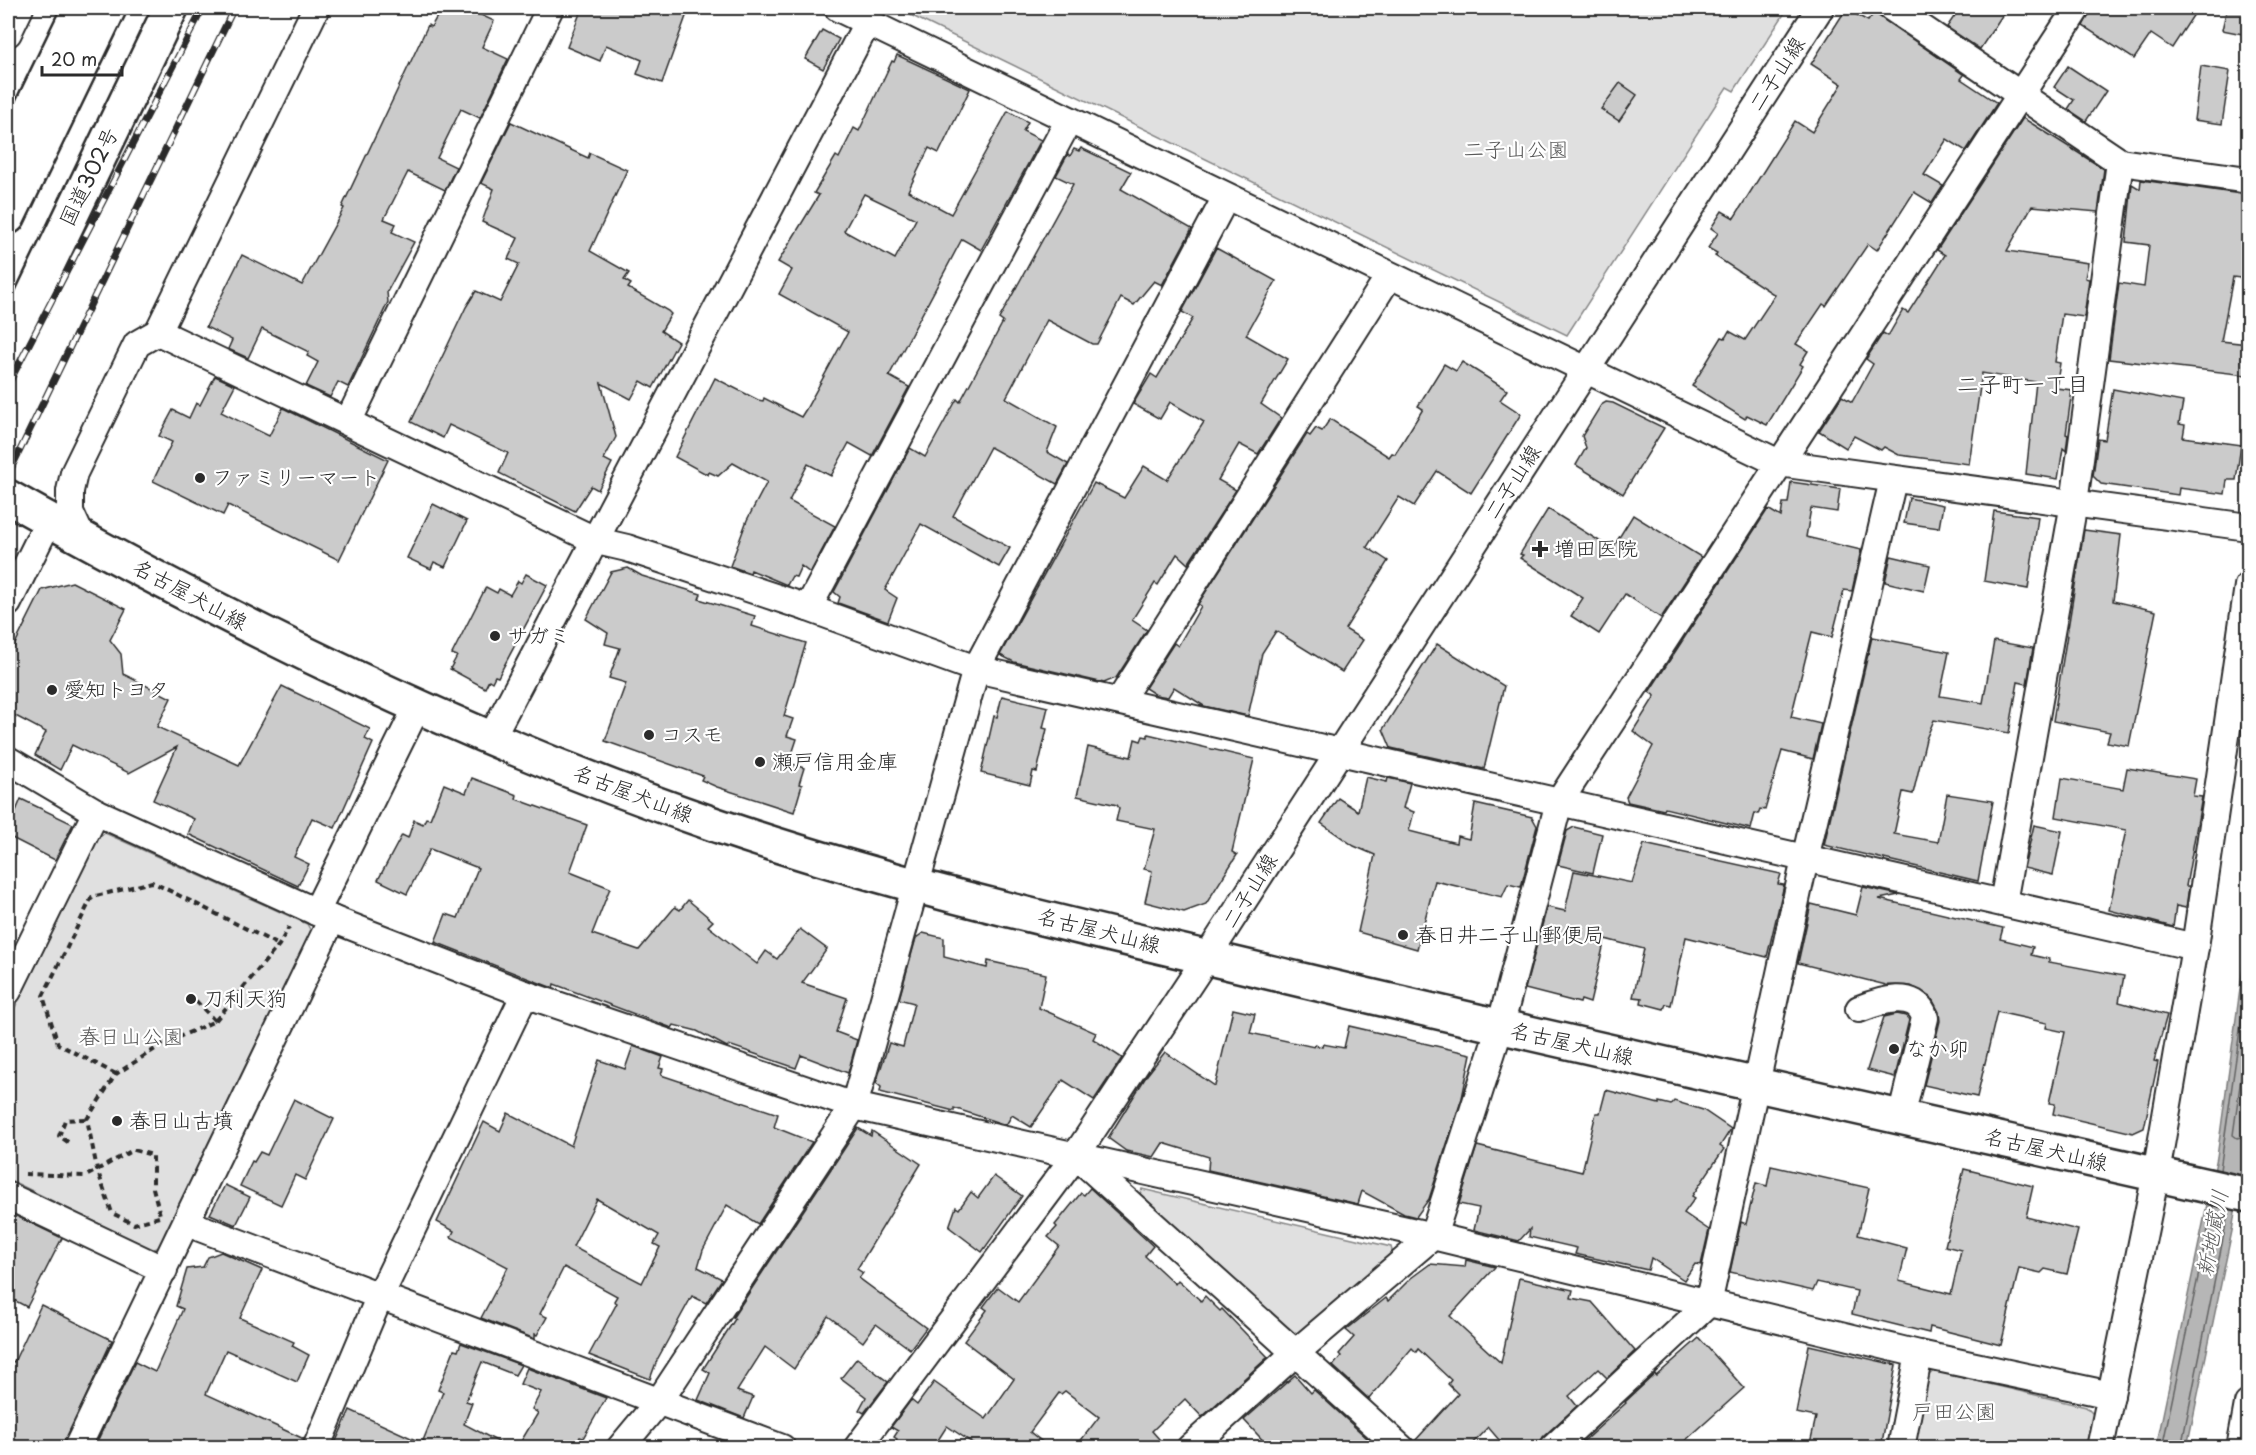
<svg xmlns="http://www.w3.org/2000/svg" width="2256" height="1455" viewBox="0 0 2256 1455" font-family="'Playpen Sans','Klee One',sans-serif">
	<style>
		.green { fill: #e0e0e0; stroke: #868686; stroke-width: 1.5 }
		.water { fill: #b6b6b6; stroke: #7e7e7e; stroke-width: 1.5 }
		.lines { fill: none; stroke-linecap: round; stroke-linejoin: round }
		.shore { stroke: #636363; stroke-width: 1.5 }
		.building { fill: #cbcbcb; stroke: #2b2b2b; stroke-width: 1.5; fill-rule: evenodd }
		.minor-casing { stroke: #2b2b2b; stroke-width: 30 }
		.major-casing { stroke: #2b2b2b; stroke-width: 38 }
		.highway-casing { stroke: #2b2b2b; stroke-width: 38 }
		.path { stroke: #2b2b2b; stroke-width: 4; stroke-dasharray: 6 4.5; stroke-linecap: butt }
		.minor { stroke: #fff; stroke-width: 26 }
		.major { stroke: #fff; stroke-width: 33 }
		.highway { stroke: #fff; stroke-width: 33 }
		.rail-casing { stroke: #2b2b2b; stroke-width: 7 }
		.rail { stroke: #fff; stroke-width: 4.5; stroke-dasharray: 14; stroke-linecap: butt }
		.poi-dot { fill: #2b2b2b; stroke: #fff; stroke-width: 2 }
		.labels { text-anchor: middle; stroke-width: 4.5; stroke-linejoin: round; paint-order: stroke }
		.street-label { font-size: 21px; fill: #2b2b2b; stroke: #fff }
		.park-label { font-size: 21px; fill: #585858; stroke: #fff }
		.poi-label { font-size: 21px; fill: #2b2b2b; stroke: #fff; text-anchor: start }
		.neighbourhood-label { font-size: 22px; fill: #2b2b2b; stroke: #fff }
		.water-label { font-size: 22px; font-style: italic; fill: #5c5c5c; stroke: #fff }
	</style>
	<rect width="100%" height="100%" fill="#fff"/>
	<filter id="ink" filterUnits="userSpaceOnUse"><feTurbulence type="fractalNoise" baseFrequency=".0167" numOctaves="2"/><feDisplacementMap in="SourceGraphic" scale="12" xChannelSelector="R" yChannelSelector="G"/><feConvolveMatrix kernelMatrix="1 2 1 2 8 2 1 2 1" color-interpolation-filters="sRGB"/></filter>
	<g filter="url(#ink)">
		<g class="green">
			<polygon points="896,8 1788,8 1734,91 1727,87 1567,335"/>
			<polygon points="105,833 307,924 312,933 162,1246 152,1250 8,1179 8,1022 97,837"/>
			<polygon points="1142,1189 1391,1247 1394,1258 1300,1335 1289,1334 1138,1199"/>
			<polygon points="1934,1371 2086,1407 2094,1415 2088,1447 1911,1448 1925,1378"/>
		</g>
		<polygon class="water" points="2248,931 2248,1131 2232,1231 2187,1447 2156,1448 2217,1157"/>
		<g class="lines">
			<g class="shore">
				<polyline points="2248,1028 2233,1135 2237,1138 2248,1135"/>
				<polyline points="2220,1170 2248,974"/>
				<polyline points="2162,1448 2213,1206"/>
				<polyline points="2181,1448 2229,1209"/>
			</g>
		</g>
		<g class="building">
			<polygon points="442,8 466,8 494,21 482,47 508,59 480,118 461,109 437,158 456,167 445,190 408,172 384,219 396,224 392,232 414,242 387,292 388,302 348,387 338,382 330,397 306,386 318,362 307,356 309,352 262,329 248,358 228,349 232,340 206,327 242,255 302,285 344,208 342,207 428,25 431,27"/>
			<polygon points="582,8 689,8 662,83 637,74 642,60 606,45 600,61 567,47"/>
			<polygon points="1960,8 2007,8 1980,49 1947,27"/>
			<polygon points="2092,8 2198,8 2172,48 2151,34 2134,59 2083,26"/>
			<polygon points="2227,8 2248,8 2248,35 2222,30"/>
			<polygon points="1846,9 1868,21 1874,13 1964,75 1961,79 1997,103 1966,151 1947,139 1924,175 1943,186 1932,203 1914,192 1877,250 1868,244 1826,306 1823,304 1796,344 1808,351 1800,364 1803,366 1767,425 1747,415 1745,419 1692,386 1722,337 1725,338 1729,331 1745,340 1775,295 1715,256 1717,253 1708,248 1718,233 1711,228 1722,211 1734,218 1795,121 1812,132 1842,84 1811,64"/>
			<polygon points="822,30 839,39 823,69 805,59"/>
			<path d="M897,55L970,89L939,153L929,148L908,191L951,214L1008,111L1028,122L1023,131L1041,140L981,250L962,239L889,376L909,387L872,456L849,443L831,476L808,464L789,501L835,526L810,573L801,566L796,577L792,576L787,585L751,570L750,573L730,566L747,520L767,482L733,463L718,476L709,472L708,475L675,457L715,378L758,400L763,401L764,398L801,417L806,409L848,332L779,294L792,270L778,262L819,195L814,193L836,156L839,158L854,128L859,131L892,61L894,62ZM864,194L916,219L895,259L844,231Z"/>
			<polygon points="2068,66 2106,91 2086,121 2068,109 2074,100 2054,87"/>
			<polygon points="2201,66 2230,71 2222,124 2194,120"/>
			<polygon points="1620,83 1637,95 1619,121 1601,109"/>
			<polygon points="2023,118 2104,169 2098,212 2032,206 2007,251 2088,263 2085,278 2089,279 2084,317 2062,314 2055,362 2060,363 2056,388 2072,390 2066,434 2068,435 2066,451 2063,448 2058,479 2026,474 2036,382 1982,373 1969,464 1899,455 1884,447 1881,450 1854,436 1846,448 1819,431 1842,396 1852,402 1873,364 1866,359 1883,333 1888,336 1903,310 1908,313 1945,255 1937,250"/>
			<polygon points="511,122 588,158 590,153 627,170 590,251 629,273 624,280 631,284 628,288 668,311 671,314 661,331 678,342 653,388 641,381 631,399 601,383 616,437 604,459 612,463 598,490 591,486 575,511 499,473 508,453 449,425 443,438 411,422 466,307 476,291 500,302 519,264 508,259 518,238 482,222 494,189 481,183"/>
			<polygon points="1081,148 1131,172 1121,189 1192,229 1162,285 1154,281 1134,305 1121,298 1097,344 1092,344 1047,320 1006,398 1057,427 1047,452 1068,464 1057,484 990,447 953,516 1010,548 999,567 921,524 885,590 897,598 888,621 838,603 840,597 834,592 910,448 925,457 957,399 960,402 1003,322 999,319 1073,184 1056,176 1068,154 1070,156 1074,149 1079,151"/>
			<polygon points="2141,180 2248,195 2248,279 2233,277 2221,341 2248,344 2246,375 2109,359 2119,283 2144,287 2149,245 2126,242 2132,184 2140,189"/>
			<polygon points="1216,248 1276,281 1246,335 1288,359 1261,404 1281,418 1258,454 1239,444 1218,480 1236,490 1188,564 1177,554 1158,585 1155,583 1132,620 1147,630 1116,678 1104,683 1014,662 1000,655 1094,483 1124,498 1144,466 1167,480 1204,422 1170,402 1160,419 1133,404 1151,374 1157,378 1193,318 1182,312"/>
			<polygon points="1462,362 1507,390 1500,400 1521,414 1471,493 1437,471 1414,506 1399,497 1367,547 1388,561 1345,629 1363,640 1342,672 1276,631 1262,653 1248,716 1204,706 1174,687 1168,697 1156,695 1145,688 1174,643 1178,646 1201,606 1198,604 1307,434 1310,436 1316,428 1322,431 1330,419 1389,457 1392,453 1395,454 1423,409 1418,406 1444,364 1456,371"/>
			<polygon points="215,376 235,385 221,412 269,436 283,408 388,460 339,560 228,505 223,515 153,481 172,442 159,436 173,410 189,418 196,403 200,405"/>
			<polygon points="2113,389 2183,402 2179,424 2185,425 2183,437 2241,445 2236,480 2227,480 2225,494 2179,488 2178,495 2101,484 2093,476 2098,439 2105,440"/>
			<polygon points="1606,402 1613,403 1664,428 1623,494 1576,465 1586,448 1582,436 1601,405"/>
			<polygon points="1791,482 1840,489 1837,512 1811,508 1806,537 1861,550 1852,591 1844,590 1832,637 1812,632 1791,717 1821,724 1813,759 1782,751 1765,810 1760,809 1758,814 1755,813 1751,829 1665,808 1664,810 1628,802 1626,797 1653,746 1633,731 1655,696 1649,692 1768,509 1781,517 1783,503 1788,503"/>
			<polygon points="1909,498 1943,505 1939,528 1904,523"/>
			<polygon points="433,504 467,521 445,567 434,562 431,569 407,558"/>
			<polygon points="1548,509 1612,549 1633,515 1701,557 1661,618 1625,594 1599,634 1571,616 1583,598 1520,558 1523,555 1520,554"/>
			<polygon points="1994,511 2038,517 2028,589 1984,581"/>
			<polygon points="2084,530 2121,535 2113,601 2156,611 2129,746 2107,742 2110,732 2053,721"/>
			<polygon points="1891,556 1930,565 1924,591 1885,582"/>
			<polygon points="628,568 642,576 701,594 699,599 755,616 752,626 806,643 784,716 793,719 787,736 797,739 789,763 804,768 799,784 802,785 794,812 717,787 701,780 703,776 605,741 626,683 609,678 620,648 605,644 608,633 586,619 611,572"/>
			<polygon points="526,574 547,585 498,677 495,676 492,682 489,680 485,688 450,669 457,656 452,654 486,587 497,593 499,589 510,595 518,581 521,583"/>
			<polygon points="72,582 126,609 110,640 121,654 123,674 171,698 157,727 239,765 282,686 370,729 365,739 373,743 335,828 312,818 294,857 309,864 298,886 188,834 194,819 153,800 177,747 129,773 72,745 60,770 35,755 46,732 8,712 8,658 42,590"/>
			<polygon points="1872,637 1949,652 1940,696 1983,703 1994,641 2033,648 2027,684 2018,682 2009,733 1934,720 1926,739 1913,794 1903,792 1894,834 1938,842 1947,794 1993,801 1978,881 1824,845"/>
			<polygon points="1437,644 1504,686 1484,769 1391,748 1383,729"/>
			<polygon points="1002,696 1048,707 1043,728 1047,729 1037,772 1033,771 1030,785 981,773 994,716 997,717"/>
			<polygon points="1148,734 1254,759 1232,852 1237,855 1206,904 1184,912 1145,902 1152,871 1144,869 1155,829 1116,821 1119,808 1117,805 1077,796 1088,747 1131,757 1135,739 1141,741 1143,736 1148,737"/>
			<polygon points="2127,768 2196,779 2193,796 2202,797 2186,886 2189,886 2186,908 2176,906 2173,927 2109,910 2126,830 2056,817 2062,778 2123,789"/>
			<polygon points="1366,777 1387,782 1388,778 1410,783 1403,808 1414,812 1409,831 1456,843 1457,836 1469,839 1475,804 1532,817 1537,826 1521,887 1508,884 1502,897 1435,881 1417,949 1358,932 1375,855 1354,846 1321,823 1338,798 1358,811"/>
			<polygon points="472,778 517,795 516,799 587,825 570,872 610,888 592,934 639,950 675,907 680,910 688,900 713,921 708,926 757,964 766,951 777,959 800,929 827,949 802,983 847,998 836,1032 857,1040 848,1073 801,1055 796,1068 729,1045 727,1047 697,1031 674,1025 672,1028 554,984 553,988 545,985 435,942 446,914 458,918 478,868 430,849 407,894 378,880 402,835 408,838 414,820 423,824 426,818 430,819 444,784 466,793"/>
			<polygon points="21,799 73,824 55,860 8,836 8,830"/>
			<polygon points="2034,825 2062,831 2053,875 2024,868"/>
			<polygon points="1574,827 1602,834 1593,873 1558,865 1567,831"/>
			<polygon points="1644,844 1781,874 1778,884 1784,885 1767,957 1686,937 1671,1005 1666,1004 1664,1009 1641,1003 1642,998 1633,997 1644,949 1605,939 1590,1003 1581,1000 1580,1003 1525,989 1547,907 1565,911 1574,871 1632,883"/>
			<polygon points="1863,887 1899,895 1879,899 2003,928 2000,939 2033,947 2031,955 2049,959 2049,962 2124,976 2119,1002 2167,1015 2154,1061 2158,1062 2144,1128 2133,1133 2053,1114 2055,1104 2049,1103 2065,1032 2046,1028 2047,1023 1997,1012 1977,1097 1924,1085 1940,1021 1939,1012 1931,997 1911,986 1886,985 1798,963 1811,904 1856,915"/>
			<polygon points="923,933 944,938 944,957 987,968 988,961 1046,974 1039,1008 1096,1033 1093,1039 1122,1058 1094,1100 1063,1080 1031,1127 1012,1115 1006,1125 954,1108 954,1111 880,1092 881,1087 876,1083 889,1043 903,1047 914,1003 899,999 916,938"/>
			<polygon points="1233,1009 1255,1014 1250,1033 1314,1047 1315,1045 1322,1047 1323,1044 1344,1048 1349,1026 1471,1054 1462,1098 1429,1199 1416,1217 1404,1214 1362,1191 1358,1204 1208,1170 1209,1157 1163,1143 1154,1157 1126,1151 1108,1138 1147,1075 1165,1052 1215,1086"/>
			<polygon points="1897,1014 1906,1016 1909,1020 1895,1077 1867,1070 1884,1017"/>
			<path d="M633,1046L663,1057L659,1068L663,1069L661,1075L778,1114L774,1127L812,1142L758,1224L727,1205L703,1250L698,1267L722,1279L706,1303L692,1296L657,1360L650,1379L589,1355L617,1303L614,1301L617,1296L564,1267L540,1314L547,1317L537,1335L535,1334V1339L481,1318L508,1267L451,1237L454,1231L437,1222L484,1122L500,1131L508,1113L571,1146L599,1060L625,1069ZM597,1199L659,1235L654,1244L660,1247L642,1283L573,1247Z"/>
			<polygon points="1606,1090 1659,1104 1659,1102 1671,1105 1674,1101 1703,1110 1731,1129 1720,1146 1724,1149 1692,1196 1695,1198 1684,1213 1709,1230 1701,1265 1695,1264 1684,1280 1651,1258 1648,1270 1575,1254 1577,1248 1529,1237 1530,1229 1519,1241 1474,1230 1479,1208 1459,1204 1477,1146 1582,1172 1596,1113 1600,1113"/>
			<polygon points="294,1099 334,1119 305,1180 295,1175 281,1205 240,1186 252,1161 254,1162 260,1152 267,1155"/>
			<polygon points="858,1128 871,1136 872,1131 921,1164 857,1269 863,1273 859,1278 926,1328 910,1349 876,1324 863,1342 828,1316 794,1369 765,1347 737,1391 753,1397 744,1418 698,1400 710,1373 703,1369 735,1319 733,1317"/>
			<polygon points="1771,1166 1869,1188 1858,1235 1907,1248 1899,1281 1951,1294 1961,1250 1945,1246 1964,1169 2033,1186 2026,1217 2078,1230 2067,1274 2045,1269 2041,1273 2019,1268 2001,1345 1930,1327 1929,1333 1852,1314 1857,1291 1817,1282 1813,1291 1730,1272 1741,1222 1746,1224 1756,1183 1767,1186"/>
			<polygon points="994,1176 1022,1196 982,1252 949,1227 956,1207 959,1209 971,1192 978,1198"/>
			<polygon points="225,1185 250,1197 236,1225 210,1214"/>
			<polygon points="1090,1188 1153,1246 1145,1256 1175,1284 1178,1280 1201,1301 1205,1296 1220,1311 1222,1309 1268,1357 1202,1417 1185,1399 1152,1431 1167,1448 1075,1448 1099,1417 1065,1391 1061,1394 1059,1393 1030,1432 1050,1448 980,1448 947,1426 933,1448 892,1448 897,1439 894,1437 898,1431 891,1427 911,1400 917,1405 934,1382 986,1419 1014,1379 964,1341 987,1310 983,1307 998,1287 1018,1302 1059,1246 1048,1237 1057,1227 1055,1225 1081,1193 1084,1195"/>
			<polygon points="8,1212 62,1238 27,1307 8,1297"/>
			<polygon points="221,1252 262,1270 240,1318 294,1342 292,1346 309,1355 297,1382 226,1350 206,1394 304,1439 301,1448 94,1448 135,1362 155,1372 183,1309 176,1306 187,1269 203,1267 208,1257"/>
			<polygon points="1466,1260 1495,1267 1450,1316 1501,1363 1519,1278 1573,1290 1571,1298 1592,1302 1635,1351 1607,1378 1598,1369 1569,1396 1577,1406 1543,1437 1538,1448 1506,1448 1488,1427 1468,1448 1416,1448 1414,1442 1458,1394 1448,1384 1451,1380 1418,1349 1416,1352 1412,1348 1369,1399 1333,1366 1341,1356 1339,1354 1354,1337 1346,1330 1386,1298 1388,1301 1411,1278 1430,1264 1465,1267"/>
			<polygon points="41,1305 112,1340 62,1448 8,1448 8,1358 14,1362"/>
			<polygon points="1699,1338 1744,1388 1677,1448 1576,1448 1626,1403 1625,1402 1655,1374 1656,1376"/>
			<polygon points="461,1343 521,1365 515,1375 482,1362 466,1401 472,1403 464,1424 510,1448 333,1448 350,1410 422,1443 443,1392 438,1390 454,1350 458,1351"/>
			<polygon points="1809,1345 1896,1365 1881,1448 1809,1448 1816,1417 1796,1413"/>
			<polygon points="857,1358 888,1382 864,1413 859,1410 866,1397 841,1378"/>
			<polygon points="527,1368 606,1398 583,1438 580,1437 574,1448 517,1448 538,1413 532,1409 541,1392 520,1384"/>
			<polygon points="1295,1375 1311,1393 1314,1390 1378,1448 1270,1448 1244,1420"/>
		</g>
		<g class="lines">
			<g class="minor-casing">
				<g id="minor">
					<polyline points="838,8 1779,463 2248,527"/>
					<polyline points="1892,8 2120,162 2074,503 2003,903"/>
					<polyline points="8,33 20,8"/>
					<polyline points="2120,162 2248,180"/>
					<polyline points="158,332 597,541 627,548 808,608 976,669 2195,947"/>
					<polyline points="348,422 550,8"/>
					<polyline points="82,538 70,512 70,491 74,473 137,344 158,332 316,8"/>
					<polyline points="8,603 49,520"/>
					<polyline points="808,608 1069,120"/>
					<polyline points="1120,700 1389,276"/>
					<polyline points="490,740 867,23"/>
					<polyline points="8,760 96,812 332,919 525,994 854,1106 1433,1236 1919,1354 2111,1395"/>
					<polyline points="316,912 417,707"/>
					<polyline points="8,991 96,812"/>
					<path d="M1859,1009C1879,1001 1917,988 1925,1018L1901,1117"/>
					<polyline points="1078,1157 1401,1448"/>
					<polyline points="8,1196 164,1270"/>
					<polyline points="187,1223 782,1448"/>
					<polyline points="77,1448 332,919"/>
					<polyline points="316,1448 379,1298 525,994"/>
					<polyline points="620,1448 660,1400 854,1106 976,669 1226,197"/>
					<polyline points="857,1448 1076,1155 1207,957 1820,8"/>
					<polyline points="1190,1448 1294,1354 1433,1236 1500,1027 1559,802 2077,8"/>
					<polyline points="1553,1448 1708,1304 1805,859 1893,480"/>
					<polyline points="1901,1448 1919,1354"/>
					<polyline points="2100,1448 2156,1174 2195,947 2248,586"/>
					<polyline points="2240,1448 2248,1404"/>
				</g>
			</g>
			<g class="major-casing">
				<path id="major" d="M8,497C235,625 469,740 716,825C903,889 1097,931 1289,977C1608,1053 1928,1123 2248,1195"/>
			</g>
			<g class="highway-casing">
				<g id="highway">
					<polyline points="8,157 80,8"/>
					<polyline points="8,217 109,8"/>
					<polyline points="8,347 171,8"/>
				</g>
			</g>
			<g class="path">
				<polyline points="196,1001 215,1021"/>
				<polyline points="116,1074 58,1044 43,996 92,897 152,882 279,945"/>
				<polyline points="68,1142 59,1136 65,1120 87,1119"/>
				<polyline points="25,1174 86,1176 133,1150 153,1155 153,1188 160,1215"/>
				<polyline points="159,1217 134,1224 112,1213 97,1169 87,1119 116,1074 163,1044 215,1021 279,945 289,927"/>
			</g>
			<use href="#minor" class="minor"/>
			<use href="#major" class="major"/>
			<use href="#highway" class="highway"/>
			<g class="rail-casing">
				<g id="rail">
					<polyline points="8,385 203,8"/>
					<polyline points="8,475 234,8"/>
				</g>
			</g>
			<use href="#rail" class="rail"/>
		</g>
	</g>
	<g class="poi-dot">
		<circle cx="200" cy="478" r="6"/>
		<path d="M1537 540h6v6h6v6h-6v6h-6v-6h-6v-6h6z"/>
		<circle cx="495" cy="636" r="6"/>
		<circle cx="52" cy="690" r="6"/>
		<circle cx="649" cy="735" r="6"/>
		<circle cx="760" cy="762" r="6"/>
		<circle cx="1403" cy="935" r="6"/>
		<circle cx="191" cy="999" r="6"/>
		<circle cx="1894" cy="1049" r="6"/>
		<circle cx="117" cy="1121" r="6"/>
	</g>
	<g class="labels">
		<g class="street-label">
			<text transform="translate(1777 74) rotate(-57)" y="7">二子山線</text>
			<text transform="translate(89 177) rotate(-64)" y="7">国道302号</text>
			<text transform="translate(1513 482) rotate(-57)" y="7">二子山線</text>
			<text transform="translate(190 595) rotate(28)" y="7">名古屋犬山線</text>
			<text transform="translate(633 794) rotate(21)" y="7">名古屋犬山線</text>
			<text transform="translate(1250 891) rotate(-58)" y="7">二子山線</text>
			<text transform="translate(1099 931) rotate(14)" y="7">名古屋犬山線</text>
			<text transform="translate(1572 1044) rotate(13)" y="7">名古屋犬山線</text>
			<text transform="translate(2046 1150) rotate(13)" y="7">名古屋犬山線</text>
		</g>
		<g class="park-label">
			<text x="1516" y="157">二子山公園</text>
			<text x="131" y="1044">春日山公園</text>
			<text x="1954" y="1419">戸田公園</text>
		</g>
		<g class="poi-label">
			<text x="212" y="485">ファミリーマート</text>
			<text x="1554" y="556">増田医院</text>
			<text x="507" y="643">サガミ</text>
			<text x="64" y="697">愛知トヨタ</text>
			<text x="661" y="742">コスモ</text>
			<text x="772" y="769">瀬戸信用金庫</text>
			<text x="1415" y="942">春日井二子山郵便局</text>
			<text x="203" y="1006">刀利天狗</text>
			<text x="1906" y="1056">なか卯</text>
			<text x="129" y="1128">春日山古墳</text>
		</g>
		<g class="neighbourhood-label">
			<text x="2023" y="392">二子町一丁目</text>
		</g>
		<g class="water-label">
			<text transform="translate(2212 1233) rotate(-79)" y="8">新地蔵川</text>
		</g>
	</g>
	<rect width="2256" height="1455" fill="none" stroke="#fff" stroke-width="30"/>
	<rect x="15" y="15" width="2226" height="1425" fill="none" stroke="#2b2b2b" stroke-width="2" filter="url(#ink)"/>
	<path d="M42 66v9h80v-9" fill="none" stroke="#2b2b2b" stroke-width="3"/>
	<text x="51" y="66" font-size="18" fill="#2b2b2b" stroke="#ffffff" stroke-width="4.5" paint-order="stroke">20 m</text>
</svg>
